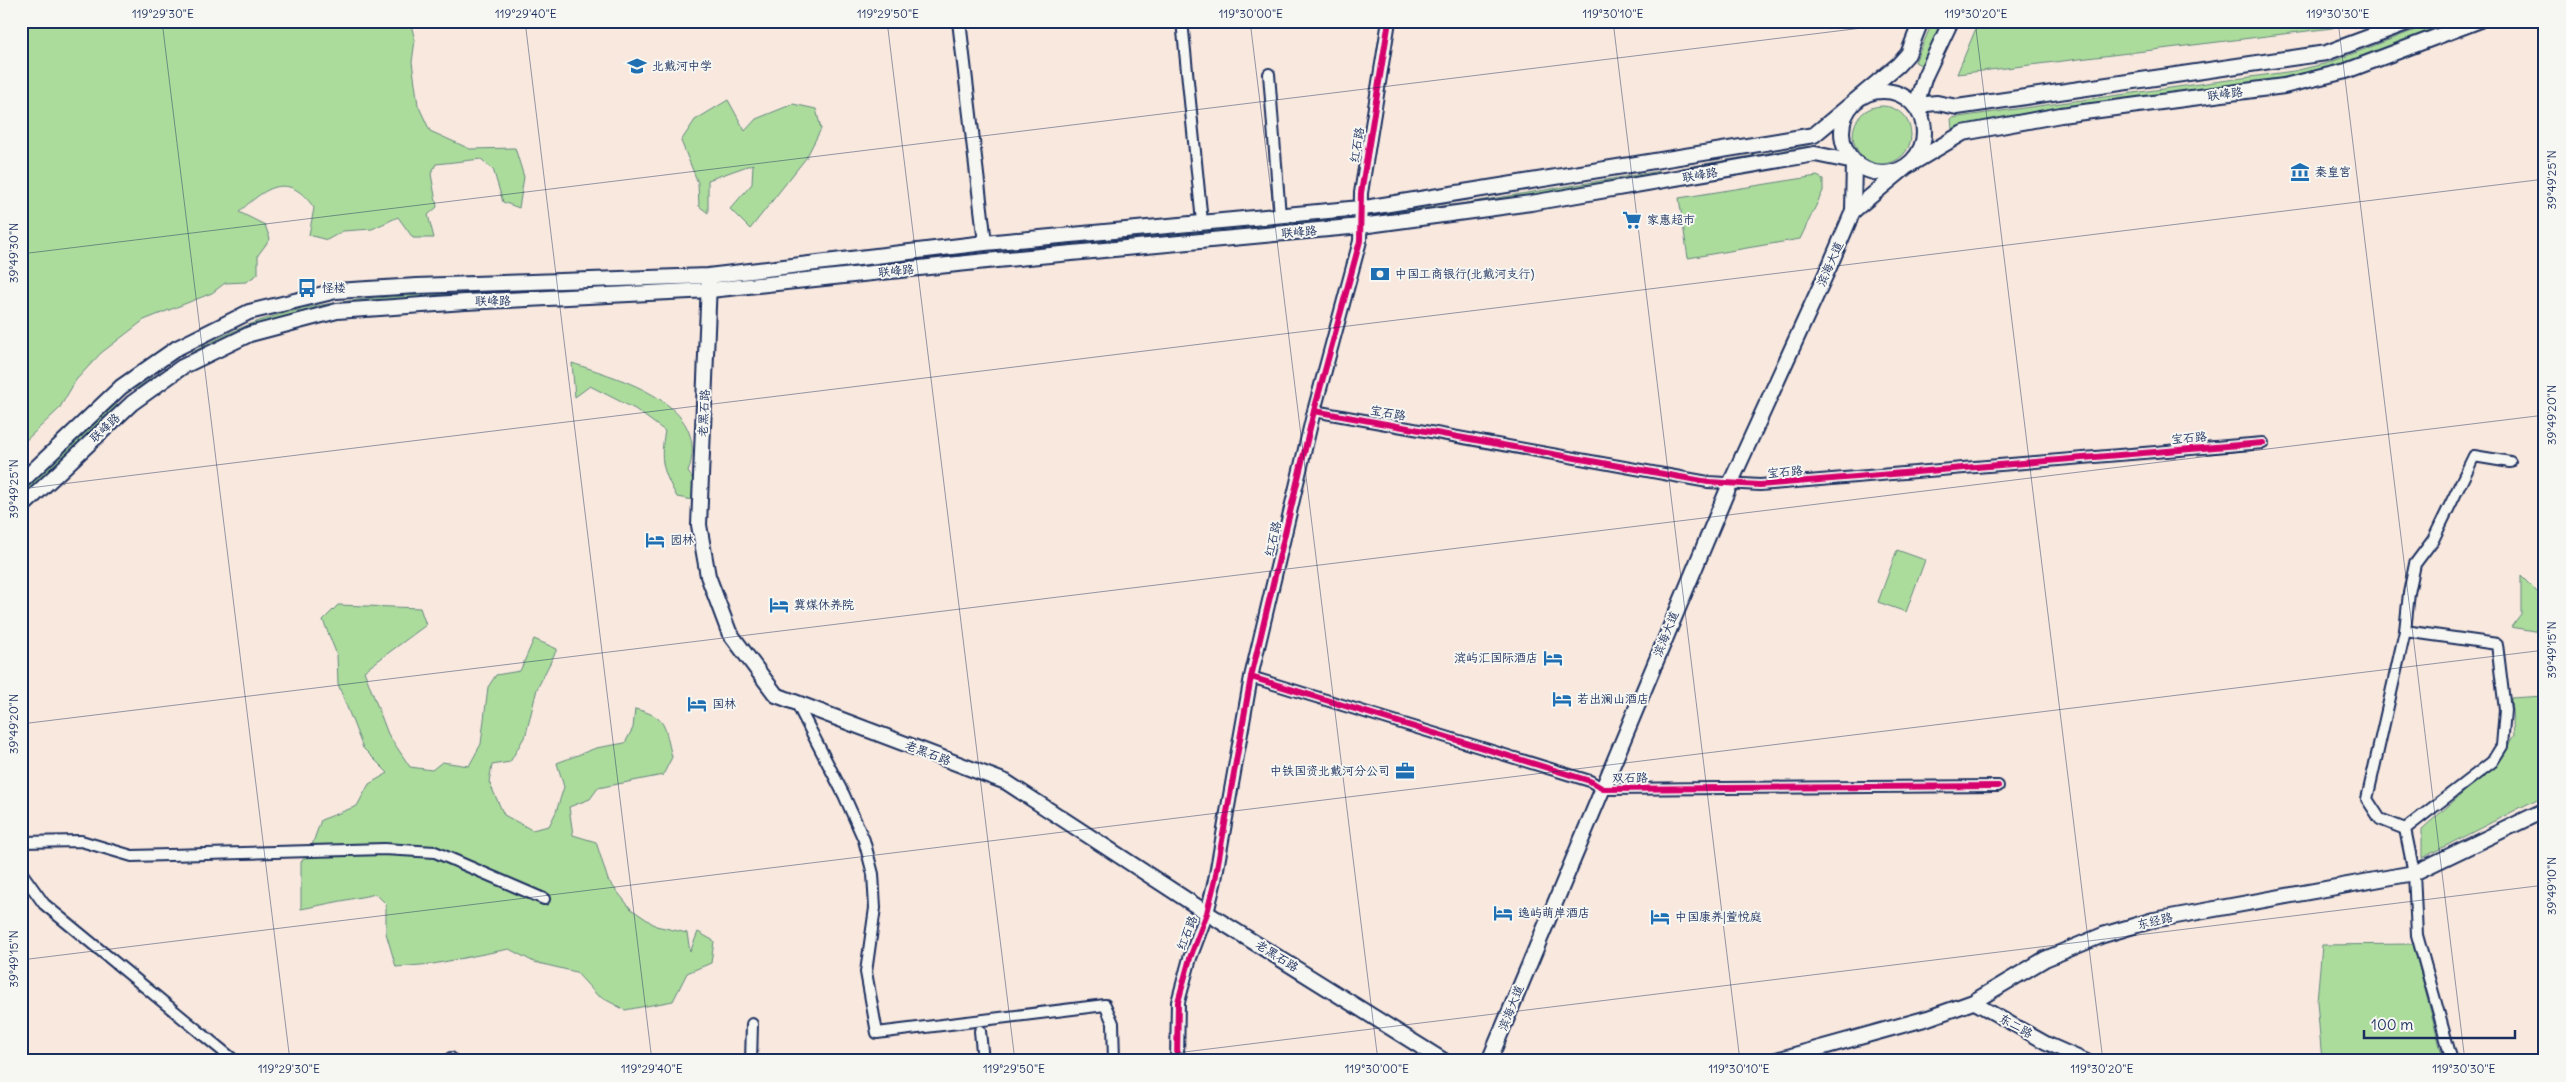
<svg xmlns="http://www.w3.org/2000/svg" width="2566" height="1082" viewBox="0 0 2566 1082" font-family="Delius,'LXGW WenKai TC',sans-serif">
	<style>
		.green { fill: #acdc9c; stroke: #64867d }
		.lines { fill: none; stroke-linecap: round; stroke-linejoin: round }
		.minor-casing { stroke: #1b2f5e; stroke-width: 14 }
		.tertiary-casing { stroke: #1b2f5e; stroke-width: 16 }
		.secondary-casing { stroke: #1b2f5e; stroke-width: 18 }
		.minor { stroke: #f6f6f2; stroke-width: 10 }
		.tertiary { stroke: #f6f6f2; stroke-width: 12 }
		.secondary { stroke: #f6f6f2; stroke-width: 14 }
		.cycleway-casing { stroke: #f6f6f2; stroke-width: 9 }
		.cycleway { stroke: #d6006c; stroke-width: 6 }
		.ticks { fill: none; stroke: #1b2f5e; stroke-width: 1; stroke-opacity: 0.45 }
		.labels { text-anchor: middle; stroke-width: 4; stroke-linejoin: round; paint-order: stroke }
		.poi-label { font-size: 12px; fill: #1b2f5e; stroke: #f6f6f2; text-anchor: start }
		.street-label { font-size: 12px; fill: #1b2f5e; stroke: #f6f6f2 }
		.neatline { fill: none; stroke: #1b2f5e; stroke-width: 2 }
		.ticks-label { font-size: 12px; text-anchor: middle; fill: #1b2f5e }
	</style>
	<rect width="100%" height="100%" fill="#f8e8de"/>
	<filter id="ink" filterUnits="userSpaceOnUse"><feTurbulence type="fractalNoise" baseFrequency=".02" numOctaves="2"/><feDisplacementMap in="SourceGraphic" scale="10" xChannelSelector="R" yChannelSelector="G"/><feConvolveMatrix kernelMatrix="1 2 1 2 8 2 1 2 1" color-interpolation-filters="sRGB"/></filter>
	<g filter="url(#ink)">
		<g class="green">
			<path d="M21,21H410L415,40L412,62L418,105L430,131L470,149L515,148L524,177L519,208L503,202L493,169L481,159L436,164L431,174L437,207L428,215L434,238H413L398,217L372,229L343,231L327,240L309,235L314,208C289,171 266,187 239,212L265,225L270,239L258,255V274L246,282L225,283L212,293L144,320L101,353L76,380L59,409L21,445Z"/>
			<polygon points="1933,21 1943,21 1923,66 1915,62"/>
			<polygon points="1979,21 2348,21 2332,28 1957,74"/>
			<polygon points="2439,21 2461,21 2332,69 2299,76 2070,108 1952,129 1951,118 2294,71 2328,63"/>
			<polygon points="728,100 745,131 756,119 793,104 816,109 821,129 806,158 750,229 730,209 752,184 753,164 708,180 708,213 699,206 698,183 681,141 695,120"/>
			<circle cx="1882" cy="135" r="29"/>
			<polygon points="1809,146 1810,152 1682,173 1682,168"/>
			<polygon points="1660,171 1661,176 1461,209 1383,217 1383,213 1460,204"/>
			<polygon points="1817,176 1823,179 1823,191 1800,239 1688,258 1679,198"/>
			<polygon points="1344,217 1345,222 1010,255 1009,250"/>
			<polygon points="971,254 971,259 753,283 752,278"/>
			<path d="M512,293L304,315L138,393L135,389C169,366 204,343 243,327C328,293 422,295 512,293Z"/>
			<path d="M572,363C620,379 713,403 688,472L697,484L693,500L677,497C663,471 659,461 665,431L635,409L590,386L575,397Z"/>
			<polygon points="116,404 120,409 21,500 21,493"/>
			<polygon points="1897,550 1925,560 1906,612 1878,602"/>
			<polygon points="2521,576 2545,600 2545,795 2422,858 2422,829 2497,763 2514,735 2511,698 2544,696 2541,632 2511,627 2521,614"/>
			<path d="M338,605L420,608L426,625L364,671L388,734L410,767L432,770L442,762L469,766L481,744L488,687L496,675L520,671L534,639L557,649L537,689L526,734L510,762L492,765L489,782L504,815L532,830L549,826L556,812L564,787L557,763L596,748L625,743L633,728L635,709C668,717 664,726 672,757L663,775L598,788L590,799L569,807L573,835L596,842L608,880L631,909L656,926L687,933L690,952L698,932L714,941L711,963L687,973L673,1001L625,1010L597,995L576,972L534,962L509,949L433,964L396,967L386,933V904L376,894L301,909V862L310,851L321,820L357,806L369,784L388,773L363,748L338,684L337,655L323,620Z"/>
			<polygon points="2413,944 2443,1058 2438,1061 2322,1061 2317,1001 2322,945"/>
		</g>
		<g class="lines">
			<g class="minor-casing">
				<g id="minor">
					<polyline points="1182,21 1202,222"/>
					<polyline points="1269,74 1280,216"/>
					<polyline points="1314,411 1708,482 1760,485 2263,443"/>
					<polyline points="2405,631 2497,644 2505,710 2502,746 2492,762 2405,829 2414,873 2417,935 2452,1061"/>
					<polyline points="1251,677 1590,781 1603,789 1998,786"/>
					<polyline points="796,702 844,795 864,840 873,874 875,908 866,972 877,1033 1105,1005 1113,1023 1114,1061"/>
					<polyline points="2405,829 2380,819 2367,799 2405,631 2409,593 2415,564 2433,540 2474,456 2510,462"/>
					<polyline points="21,842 81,841 132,856 384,849 435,852 544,899"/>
					<polyline points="21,872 44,904 235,1061"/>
					<polyline points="980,1031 983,1061"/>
					<polyline points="451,1058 452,1061"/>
					<polyline points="751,1061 752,1024"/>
				</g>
			</g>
			<g class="tertiary-casing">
				<g id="tertiary">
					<polyline points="959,21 985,243"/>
					<polyline points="1973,1002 2046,1043 2087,1061"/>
					<polyline points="1177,1061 1178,1002 1190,958 1207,913 1215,880 1251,677 1314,411 1360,241 1361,193 1389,21"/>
				</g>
			</g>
			<g class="secondary-casing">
				<g id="secondary">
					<polyline points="1951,21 1925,76 1916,105 1937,103 1957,107 2326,53 2412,21"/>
					<circle cx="1883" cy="132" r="41"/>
					<polyline points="1853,211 1906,167 1963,133 2061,115 2284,86 2346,71 2478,21"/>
					<polyline points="709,282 699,525 708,576 729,632 776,695 1006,782 1207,913 1444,1061"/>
					<polyline points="21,482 121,387 177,348 249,312 336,291 417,286 708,276 985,243 1371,207 1814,135 1898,65 1908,54 1921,21"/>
					<polyline points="21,508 132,403 182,367 250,334 337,311 465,302 710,290 986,261 1361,226 1531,203 1815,154 1854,162 1853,211 1830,265 1730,484 1489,1061"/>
					<polyline points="1773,1061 1928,1018 1973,1002 2045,959 2103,935 2154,920 2414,873 2545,810"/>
				</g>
			</g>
			<use href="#minor" class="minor"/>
			<use href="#tertiary" class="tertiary"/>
			<use href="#secondary" class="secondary"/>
			<g class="cycleway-casing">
				<g id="cycleway">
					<polyline points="1314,411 1708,482 1760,485 2263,443"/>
					<polyline points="1251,677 1590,781 1603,789 1998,786"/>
					<polyline points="1177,1061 1178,1002 1190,958 1207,913 1215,880 1251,677 1314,411 1360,241 1361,193 1389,21"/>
				</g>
			</g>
			<use href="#cycleway" class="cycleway"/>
		</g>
	</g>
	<path class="ticks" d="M162,21L290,1061M525,21L652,1061M887,21L1015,1061M1250,21L1378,1061M1613,21L1740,1061M1975,21L2103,1061M2338,21L2465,1061M21,254L1919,21M21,489L2545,179M21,724L2545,415M21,960L2545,650M1111,1061L2545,885"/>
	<defs>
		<g id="school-bare" transform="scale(1.5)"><path d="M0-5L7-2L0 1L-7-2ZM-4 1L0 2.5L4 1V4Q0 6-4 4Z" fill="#1f6fb2" stroke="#f6f6f2" stroke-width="2.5" paint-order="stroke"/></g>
		<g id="museum-bare" transform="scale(1.5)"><path d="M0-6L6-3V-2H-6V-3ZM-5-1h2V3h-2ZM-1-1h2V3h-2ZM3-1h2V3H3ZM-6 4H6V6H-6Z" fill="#1f6fb2" stroke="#f6f6f2" stroke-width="2.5" paint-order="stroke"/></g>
		<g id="supermarket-bare" transform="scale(1.5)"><path d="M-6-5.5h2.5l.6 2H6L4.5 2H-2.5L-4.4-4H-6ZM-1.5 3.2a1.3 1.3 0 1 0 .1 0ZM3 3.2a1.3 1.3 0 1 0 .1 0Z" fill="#1f6fb2" stroke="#f6f6f2" stroke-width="2.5" paint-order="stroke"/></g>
		<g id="bank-bare" transform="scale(1.5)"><path d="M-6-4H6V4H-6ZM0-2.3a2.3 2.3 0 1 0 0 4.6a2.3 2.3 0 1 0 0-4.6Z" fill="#1f6fb2" stroke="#f6f6f2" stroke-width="2.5" paint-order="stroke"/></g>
		<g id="bus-bare" transform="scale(1.5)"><path d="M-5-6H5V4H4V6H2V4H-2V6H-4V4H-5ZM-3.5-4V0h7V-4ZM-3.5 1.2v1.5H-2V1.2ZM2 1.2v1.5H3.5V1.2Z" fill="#1f6fb2" stroke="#f6f6f2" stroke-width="2.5" paint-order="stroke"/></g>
		<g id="hotel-bare" transform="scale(1.5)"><path d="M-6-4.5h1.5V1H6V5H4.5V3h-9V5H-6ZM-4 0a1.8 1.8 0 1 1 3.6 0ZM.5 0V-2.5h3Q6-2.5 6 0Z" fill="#1f6fb2" stroke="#f6f6f2" stroke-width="2.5" paint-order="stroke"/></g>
		<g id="office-bare" transform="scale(1.5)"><path d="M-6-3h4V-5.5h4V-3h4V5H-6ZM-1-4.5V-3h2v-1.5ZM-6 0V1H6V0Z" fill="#1f6fb2" stroke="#f6f6f2" stroke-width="2.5" paint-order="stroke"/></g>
	</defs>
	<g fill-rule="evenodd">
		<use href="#school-bare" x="637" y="66"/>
		<use href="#museum-bare" x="2300" y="172"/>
		<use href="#supermarket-bare" x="1632" y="220"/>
		<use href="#bank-bare" x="1380" y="274"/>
		<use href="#bus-bare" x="307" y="288"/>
		<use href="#hotel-bare" x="655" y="540"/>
		<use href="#hotel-bare" x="779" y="605"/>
		<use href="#hotel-bare" x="1553" y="658"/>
		<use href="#hotel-bare" x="1562" y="699"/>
		<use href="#hotel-bare" x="697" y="704"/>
		<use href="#office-bare" x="1405" y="771"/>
		<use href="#hotel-bare" x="1503" y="913"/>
		<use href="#hotel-bare" x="1660" y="917"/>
	</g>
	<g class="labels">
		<g class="poi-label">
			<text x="652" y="70">北戴河中学</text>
			<text x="2315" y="176">秦皇宫</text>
			<text x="1647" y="224">家惠超市</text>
			<text x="1395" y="278">中国工商银行(北戴河支行)</text>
			<text x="322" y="292">怪楼</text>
			<text x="670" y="544">园林</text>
			<text x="794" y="609">冀煤休养院</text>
			<text x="1538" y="662" text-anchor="end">滨屿汇国际酒店</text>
			<text x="1577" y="703">若出澜山酒店</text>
			<text x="712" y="708">国林</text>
			<text x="1390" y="775" text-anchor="end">中铁国资北戴河分公司</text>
			<text x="1518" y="917">逸屿萌岸酒店</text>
			<text x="1675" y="921">中国康养|萱悦庭</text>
		</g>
		<g class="street-label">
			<text transform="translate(2225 94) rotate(-8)" y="4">联峰路</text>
			<text transform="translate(1357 145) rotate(-81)" y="4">红石路</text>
			<text transform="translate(1700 175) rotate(-10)" y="4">联峰路</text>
			<text transform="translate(1299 232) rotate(-5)" y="4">联峰路</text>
			<text transform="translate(1830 264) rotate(-66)" y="4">滨海大道</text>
			<text transform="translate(896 271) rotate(-6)" y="4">联峰路</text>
			<text transform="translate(493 301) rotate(-1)" y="4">联峰路</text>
			<text transform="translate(704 413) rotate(-87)" y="4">老黑石路</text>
			<text transform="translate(1388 413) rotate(10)" y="4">宝石路</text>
			<text transform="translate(105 428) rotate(-43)" y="4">联峰路</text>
			<text transform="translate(2189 438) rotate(-5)" y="4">宝石路</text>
			<text transform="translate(1785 472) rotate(-5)" y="4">宝石路</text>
			<text transform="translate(1273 539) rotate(-77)" y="4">红石路</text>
			<text transform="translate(1666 634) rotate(-68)" y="4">滨海大道</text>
			<text transform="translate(928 753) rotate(21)" y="4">老黑石路</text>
			<text transform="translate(1630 778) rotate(-1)" y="4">双石路</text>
			<text transform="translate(2155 921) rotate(-13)" y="4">东经路</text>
			<text transform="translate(1187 933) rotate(-69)" y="4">红石路</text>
			<text transform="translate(1277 956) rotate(32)" y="4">老黑石路</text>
			<text transform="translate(1511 1008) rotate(-68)" y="4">滨海大道</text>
			<text transform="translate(2016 1026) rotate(29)" y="4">东二路</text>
		</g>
	</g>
	<rect width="2566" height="1082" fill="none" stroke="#f6f6f2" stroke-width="55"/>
	<path d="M2364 1030v8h151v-8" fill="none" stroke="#1b2f5e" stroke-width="2.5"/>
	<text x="2371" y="1030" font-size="15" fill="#1b2f5e" stroke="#f6f6f2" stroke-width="4" paint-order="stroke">100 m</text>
	<rect x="28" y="28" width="2510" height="1026" class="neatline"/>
	<g class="ticks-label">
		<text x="163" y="18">119°29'30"E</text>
		<text x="526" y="18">119°29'40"E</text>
		<text x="888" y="18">119°29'50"E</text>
		<text x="1251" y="18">119°30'00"E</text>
		<text x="1613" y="18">119°30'10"E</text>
		<text x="1976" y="18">119°30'20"E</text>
		<text x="2338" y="18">119°30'30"E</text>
		<text transform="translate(2552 180) rotate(-90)" y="4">39°49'25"N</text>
		<text transform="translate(14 253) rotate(-90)" y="4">39°49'30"N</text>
		<text transform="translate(2552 415) rotate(-90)" y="4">39°49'20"N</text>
		<text transform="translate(14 489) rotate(-90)" y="4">39°49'25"N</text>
		<text transform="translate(2552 650) rotate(-90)" y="4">39°49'15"N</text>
		<text transform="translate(14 724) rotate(-90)" y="4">39°49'20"N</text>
		<text transform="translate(2552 886) rotate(-90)" y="4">39°49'10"N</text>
		<text transform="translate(14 959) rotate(-90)" y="4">39°49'15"N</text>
		<text x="289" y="1073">119°29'30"E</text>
		<text x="652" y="1073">119°29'40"E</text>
		<text x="1014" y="1073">119°29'50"E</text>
		<text x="1377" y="1073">119°30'00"E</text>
		<text x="1739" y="1073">119°30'10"E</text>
		<text x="2102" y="1073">119°30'20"E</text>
		<text x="2464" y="1073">119°30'30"E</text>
	</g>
</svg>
